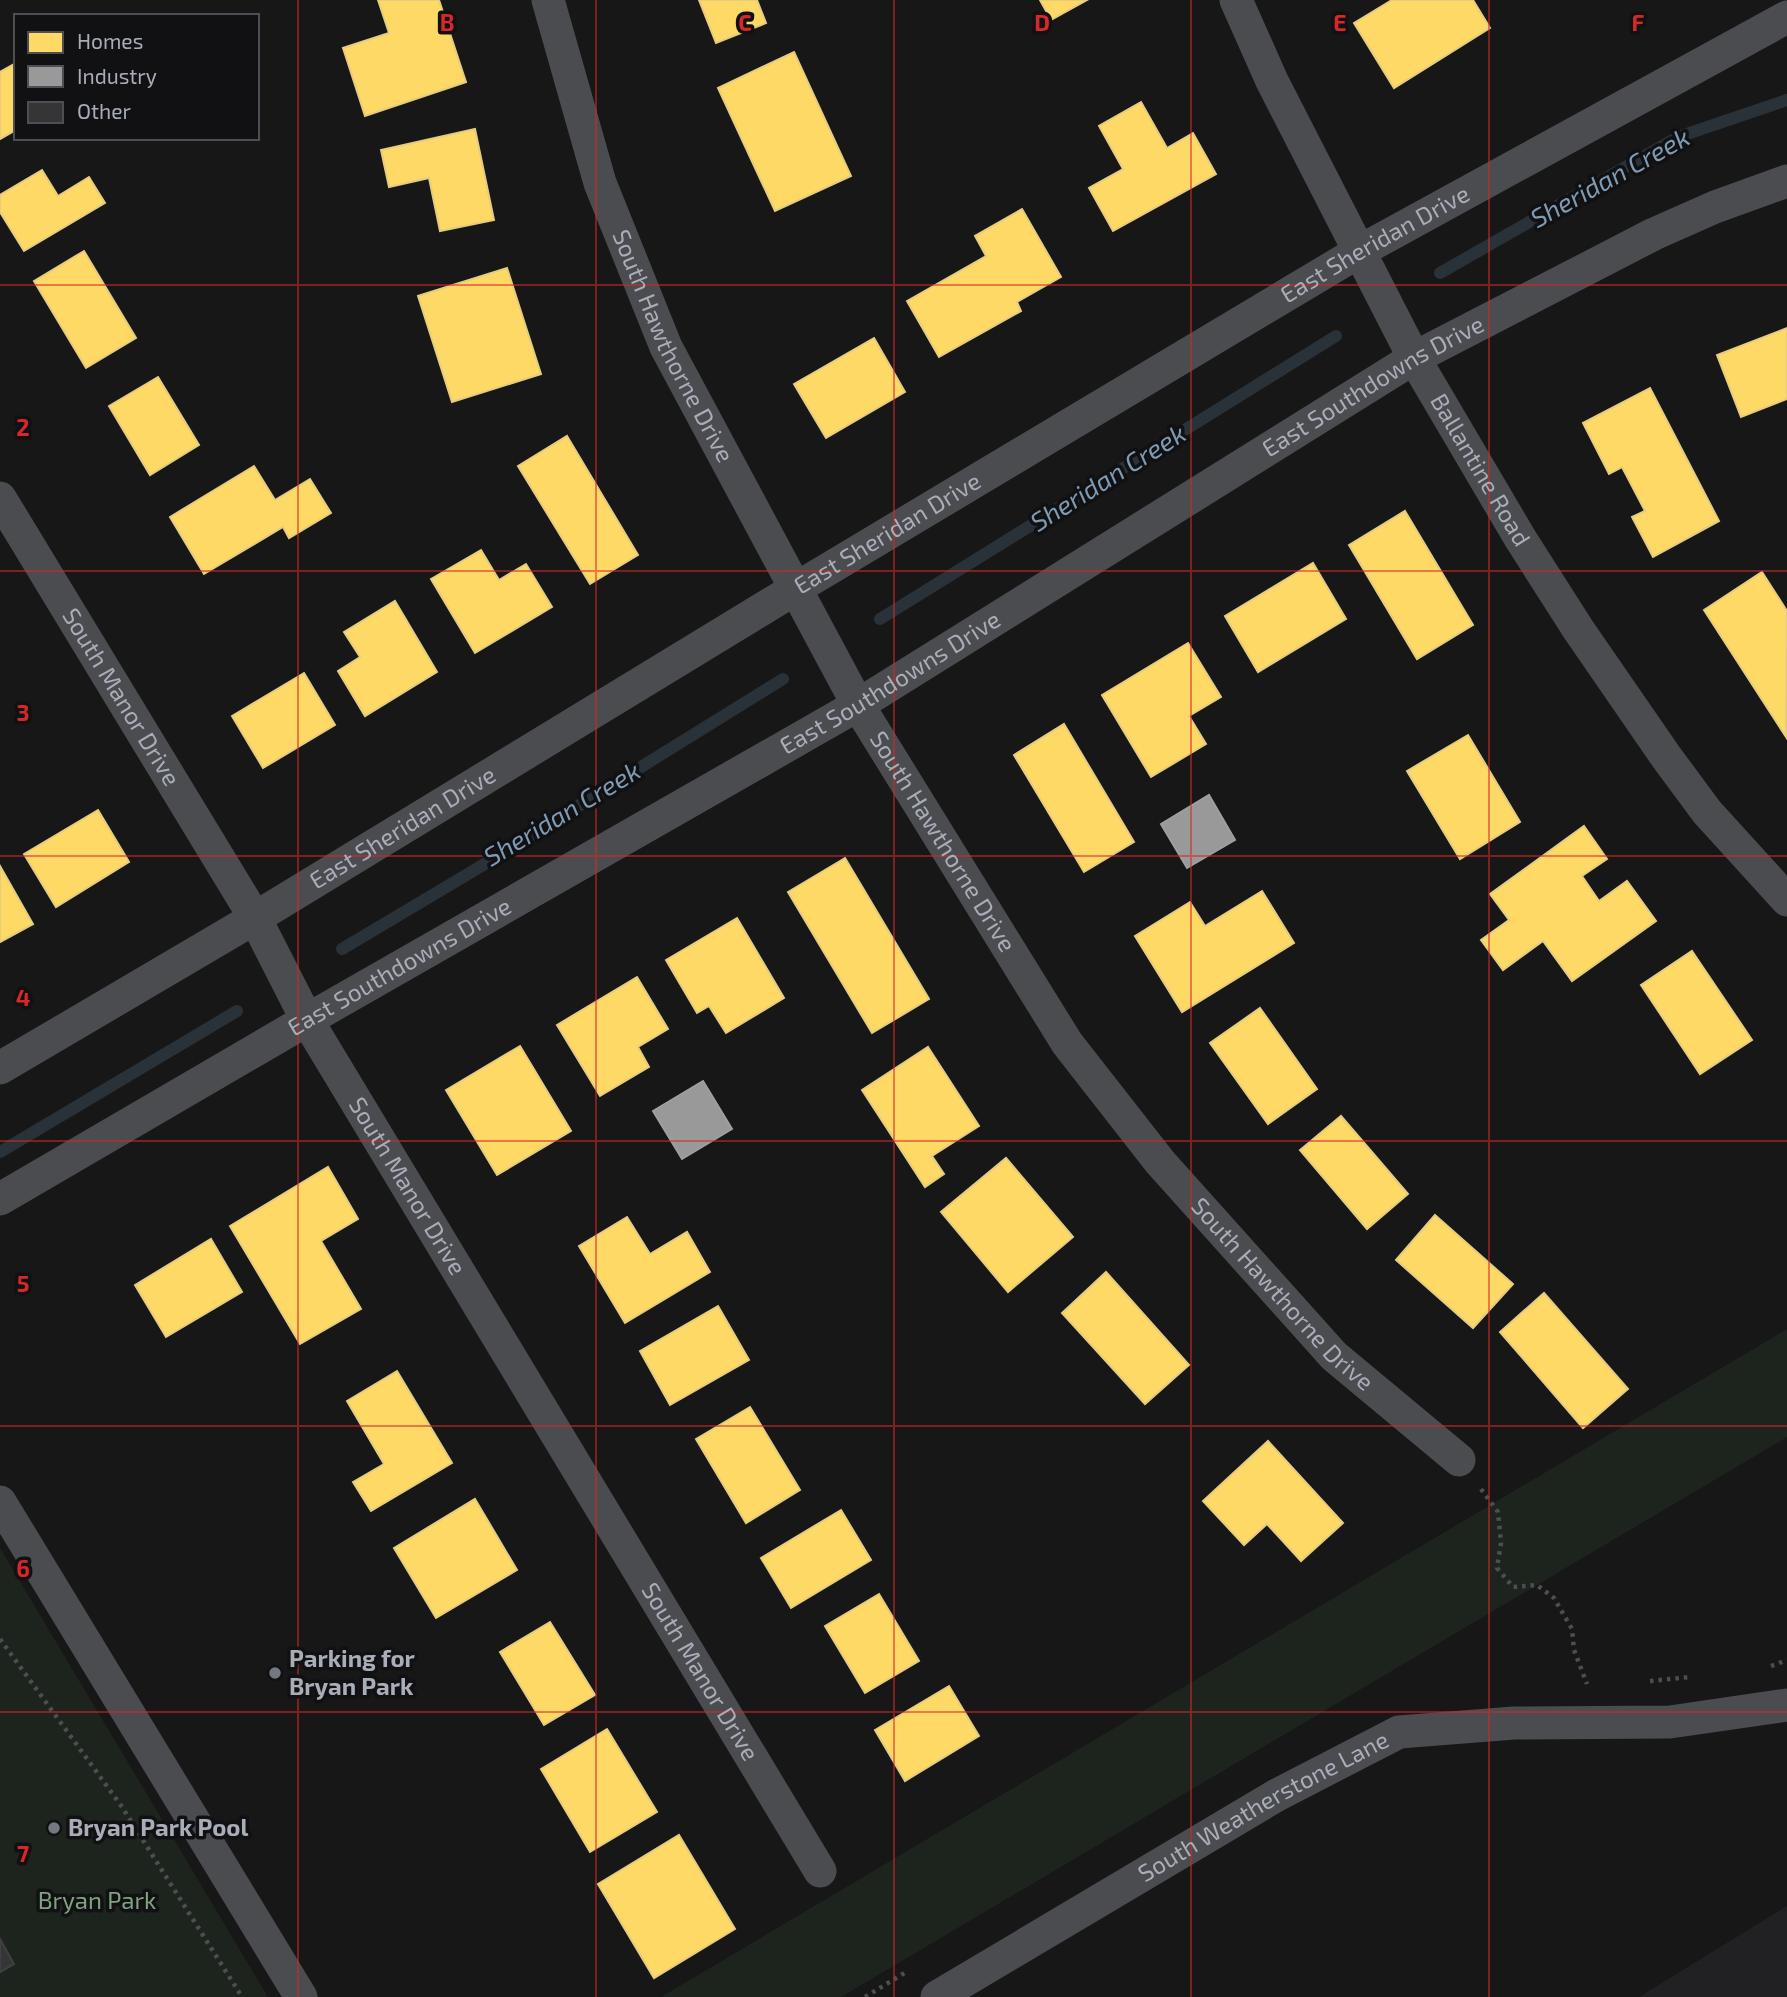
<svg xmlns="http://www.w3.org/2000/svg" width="1787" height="1997" viewBox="0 0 1787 1997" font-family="'Exo 2',sans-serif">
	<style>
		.built { fill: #212123 }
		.green { fill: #1d241e }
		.homes { fill: #ffd966; stroke: #e5cc7f; stroke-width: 2 }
		.industry { fill: #999; stroke: #9e9fa2; stroke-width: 2 }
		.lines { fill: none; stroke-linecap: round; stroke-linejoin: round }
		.stream { stroke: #2a3239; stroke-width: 12 }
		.building { fill: #353536; stroke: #3f4043; stroke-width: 2 }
		.path { stroke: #4d4e52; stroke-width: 4.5; stroke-dasharray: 3.5 5; stroke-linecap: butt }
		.street { stroke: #4b4c50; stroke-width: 33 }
		.grid { fill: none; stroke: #d62828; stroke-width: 2; stroke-opacity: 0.55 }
		.poi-dot { fill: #757880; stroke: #111113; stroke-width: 2.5 }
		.labels { text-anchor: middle; stroke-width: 7; stroke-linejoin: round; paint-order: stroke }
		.street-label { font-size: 24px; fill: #a8adb8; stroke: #111113 }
		.poi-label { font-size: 24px; font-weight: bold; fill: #a8adb8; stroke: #111113; text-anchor: start }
		.park-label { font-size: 24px; fill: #7fa381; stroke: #111113 }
		.water-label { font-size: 26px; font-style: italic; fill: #7f9bb3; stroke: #111113 }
		.grid-label { font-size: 23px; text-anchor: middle; font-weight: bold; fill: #d62828; stroke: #111113; stroke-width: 7; stroke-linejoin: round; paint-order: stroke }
	</style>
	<rect width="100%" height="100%" fill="#171717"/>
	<polygon class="built" points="1787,1906 1787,1997 1639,1997"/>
	<g class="green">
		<polygon points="1787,1329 1787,1437 841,1997 661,1997"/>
		<polygon points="0,1548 268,1997 0,1997"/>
	</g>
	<g class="homes">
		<polygon points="378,0 439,0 466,82 365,116 343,48 389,33"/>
		<polygon points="699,0 757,0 766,23 716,43"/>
		<polygon points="1040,0 1087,0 1051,20"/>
		<polygon points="1392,0 1473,0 1490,28 1394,88 1354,23"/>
		<polygon points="794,52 851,176 775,211 718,88"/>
		<polygon points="16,63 16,130 0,139 0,72"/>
		<polygon points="1141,102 1167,148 1193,133 1216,174 1113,231 1089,188 1123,169 1099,126"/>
		<polygon points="475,129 494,220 440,231 429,178 389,187 381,150"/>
		<polygon points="42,170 58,196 89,177 105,203 24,251 0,212 0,195"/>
		<polygon points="1022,209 1061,277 1017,302 1021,311 939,357 907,301 986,256 975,236"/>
		<polygon points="84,251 136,338 86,368 34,281"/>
		<polygon points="507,268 541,374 452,402 418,296"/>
		<polygon points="1787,328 1787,399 1741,417 1717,355"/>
		<polygon points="874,338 905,392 826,438 794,384"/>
		<polygon points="158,377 199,445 150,475 109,406"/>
		<polygon points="1650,388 1719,521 1653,557 1632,517 1645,511 1622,467 1609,474 1583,423"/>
		<polygon points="567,436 638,555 590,584 518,466"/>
		<polygon points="254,466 275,500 310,479 331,513 289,538 283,527 204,574 170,517"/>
		<polygon points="1405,511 1473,625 1417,659 1349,545"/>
		<polygon points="481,550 499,580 526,564 552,607 475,653 431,579"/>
		<polygon points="1313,563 1346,619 1258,672 1225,616"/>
		<polygon points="1762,572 1787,611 1786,737 1704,610"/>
		<polygon points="395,601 437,672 365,716 338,671 360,657 344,632"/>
		<polygon points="1188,643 1221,697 1189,716 1206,744 1151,777 1102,695"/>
		<polygon points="304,673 335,725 263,768 232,716"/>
		<polygon points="1064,724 1134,842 1084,872 1014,755"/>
		<polygon points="1468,735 1520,822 1460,859 1407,771"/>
		<polygon points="98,810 129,862 56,907 24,854"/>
		<polygon points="1584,826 1607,859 1582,876 1599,901 1627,881 1656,921 1572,981 1543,941 1503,970 1481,940 1509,920 1490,894"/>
		<polygon points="845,858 929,999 872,1033 788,892"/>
		<polygon points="0,866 33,924 0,942"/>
		<polygon points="1262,891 1294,943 1182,1012 1135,936 1190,902 1205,926"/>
		<polygon points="737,918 784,998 726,1033 709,1006 697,1013 666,960"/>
		<polygon points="1692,951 1752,1040 1700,1074 1641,985"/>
		<polygon points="637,977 668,1029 638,1047 649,1067 600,1096 557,1025"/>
		<polygon points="1260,1008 1317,1089 1268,1124 1210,1043"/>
		<polygon points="520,1046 571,1131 497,1175 446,1090"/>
		<polygon points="928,1047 979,1126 932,1156 944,1174 925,1187 862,1090"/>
		<polygon points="1341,1116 1408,1194 1367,1229 1300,1150"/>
		<polygon points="1006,1158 1073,1237 1008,1292 941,1212"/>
		<polygon points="328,1167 358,1219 321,1241 361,1309 300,1344 230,1226"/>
		<polygon points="1435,1215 1513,1284 1473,1328 1396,1260"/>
		<polygon points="627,1217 650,1254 687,1232 710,1272 625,1323 579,1246"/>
		<polygon points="211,1239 242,1292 166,1337 135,1285"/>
		<polygon points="1106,1272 1189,1365 1145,1404 1062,1313"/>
		<polygon points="1544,1293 1628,1389 1583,1428 1500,1332"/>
		<polygon points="718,1306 749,1360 670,1405 640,1351"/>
		<polygon points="397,1371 452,1463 371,1511 353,1482 384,1464 347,1401"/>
		<polygon points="750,1407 800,1490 746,1523 696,1439"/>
		<polygon points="1268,1441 1343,1523 1301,1561 1267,1524 1244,1545 1203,1501"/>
		<polygon points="475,1499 517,1570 436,1618 394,1548"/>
		<polygon points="841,1510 871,1560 791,1608 761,1558"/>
		<polygon points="879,1594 919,1661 865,1693 825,1626"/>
		<polygon points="550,1622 595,1695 544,1725 500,1652"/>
		<polygon points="949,1686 979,1736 905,1781 875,1730"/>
		<polygon points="607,1729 657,1812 590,1852 541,1769"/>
		<polygon points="679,1835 735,1929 654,1978 598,1884"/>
	</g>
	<g class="industry">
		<polygon points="1209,795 1235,840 1187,868 1161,824"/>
		<polygon points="703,1081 732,1129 682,1159 653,1111"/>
	</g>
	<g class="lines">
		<g class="stream">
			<polyline points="1440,273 1678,137 1787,100"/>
			<polyline points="880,619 1336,336"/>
			<polyline points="342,949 478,868 783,679"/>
			<polyline points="0,1152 237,1011"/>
		</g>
	</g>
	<polygon class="building" points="0,1939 14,1964 0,1972"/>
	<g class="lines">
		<g class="path">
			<polyline points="1481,1489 1498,1512 1501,1543 1497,1568 1513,1587 1537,1585 1554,1598 1572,1629 1574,1650 1587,1684"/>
			<polyline points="0,1639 122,1807 242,1997"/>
			<polyline points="1771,1666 1787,1660"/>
			<polyline points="1650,1681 1690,1677"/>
			<polyline points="865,1997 906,1972"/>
		</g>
		<g class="street">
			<path id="s1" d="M548,0L600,183L666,347L858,705L1067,1043L1160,1162L1334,1356L1459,1460"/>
			<path id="s2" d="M1236,0L1272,81L1414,358L1520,538L1578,629L1667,758L1707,812L1787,900"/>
			<path id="s3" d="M0,498L255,918L307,1020L820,1871"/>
			<path id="s4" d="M0,1068L255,918L795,589L1360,251L1787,17"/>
			<path id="s5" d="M0,1199L307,1020L858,705L1414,358L1654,234L1715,207L1787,181"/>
			<polyline points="0,1502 301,1997"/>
			<path id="s6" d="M937,1997L1277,1795L1399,1732L1514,1723L1670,1722L1787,1705"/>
		</g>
	</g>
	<path class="grid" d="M298,0V1997M596,0V1997M894,0V1997M1191,0V1997M1489,0V1997M0,285H1787M0,571H1787M0,856H1787M0,1141H1787M0,1426H1787M0,1712H1787"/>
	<g class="poi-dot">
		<circle cx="275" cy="1673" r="7"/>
		<circle cx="54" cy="1828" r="7"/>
	</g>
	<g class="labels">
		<g class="street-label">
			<text dy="8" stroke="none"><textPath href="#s4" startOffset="1603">East Sheridan Drive</textPath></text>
			<text dy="8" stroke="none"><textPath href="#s1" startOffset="369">South Hawthorne Drive</textPath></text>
			<text dy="8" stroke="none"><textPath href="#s5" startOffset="1596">East Southdowns Drive</textPath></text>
			<text dy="8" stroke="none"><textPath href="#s2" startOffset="530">Ballantine Road</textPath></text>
			<text dy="8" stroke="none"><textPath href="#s4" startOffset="1036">East Sheridan Drive</textPath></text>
			<text dy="8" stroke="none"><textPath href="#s5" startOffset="1029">East Southdowns Drive</textPath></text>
			<text dy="8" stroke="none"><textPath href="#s3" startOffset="233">South Manor Drive</textPath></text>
			<text dy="8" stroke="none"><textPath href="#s4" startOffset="469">East Sheridan Drive</textPath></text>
			<text dy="8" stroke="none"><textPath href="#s1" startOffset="934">South Hawthorne Drive</textPath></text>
			<text dy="8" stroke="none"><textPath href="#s5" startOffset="462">East Southdowns Drive</textPath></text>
			<text dy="8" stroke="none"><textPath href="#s3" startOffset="800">South Manor Drive</textPath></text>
			<text dy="8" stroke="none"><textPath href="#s1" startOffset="1502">South Hawthorne Drive</textPath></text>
			<text dy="8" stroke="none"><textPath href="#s3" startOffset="1367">South Manor Drive</textPath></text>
			<text dy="8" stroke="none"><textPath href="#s6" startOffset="378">South Weatherstone Lane</textPath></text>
		</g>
		<g class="poi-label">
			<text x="289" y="1667">Parking for<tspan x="289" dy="28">Bryan Park</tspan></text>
			<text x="68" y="1836">Bryan Park Pool</text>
		</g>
		<g class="park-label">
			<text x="97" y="1909">Bryan Park</text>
		</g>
		<g class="water-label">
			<text transform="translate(1610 178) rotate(-29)" y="9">Sheridan Creek</text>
			<text transform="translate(1108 478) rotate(-32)" y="9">Sheridan Creek</text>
			<text transform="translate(562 814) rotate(-31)" y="9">Sheridan Creek</text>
		</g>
	</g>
	<g class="grid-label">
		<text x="447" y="31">B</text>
		<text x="745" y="31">C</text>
		<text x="1042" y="31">D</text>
		<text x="1340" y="31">E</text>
		<text x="1638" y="31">F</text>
		<text x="23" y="436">2</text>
		<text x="23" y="721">3</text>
		<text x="23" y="1006">4</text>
		<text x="23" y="1292">5</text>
		<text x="23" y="1577">6</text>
		<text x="23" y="1862">7</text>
	</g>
	<rect x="14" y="14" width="245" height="126" fill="#111113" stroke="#4d4f55" stroke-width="2"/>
	<rect x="28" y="32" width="35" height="21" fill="#ffd966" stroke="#4d4f55" stroke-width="2"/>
	<text x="77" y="49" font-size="21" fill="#a8adb8">Homes</text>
	<rect x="28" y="66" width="35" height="21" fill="#999999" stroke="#4d4f55" stroke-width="2"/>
	<text x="77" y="84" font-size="21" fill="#a8adb8">Industry</text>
	<rect x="28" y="102" width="35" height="21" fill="#353536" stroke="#4d4f55" stroke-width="2"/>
	<text x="77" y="119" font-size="21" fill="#a8adb8">Other</text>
</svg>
